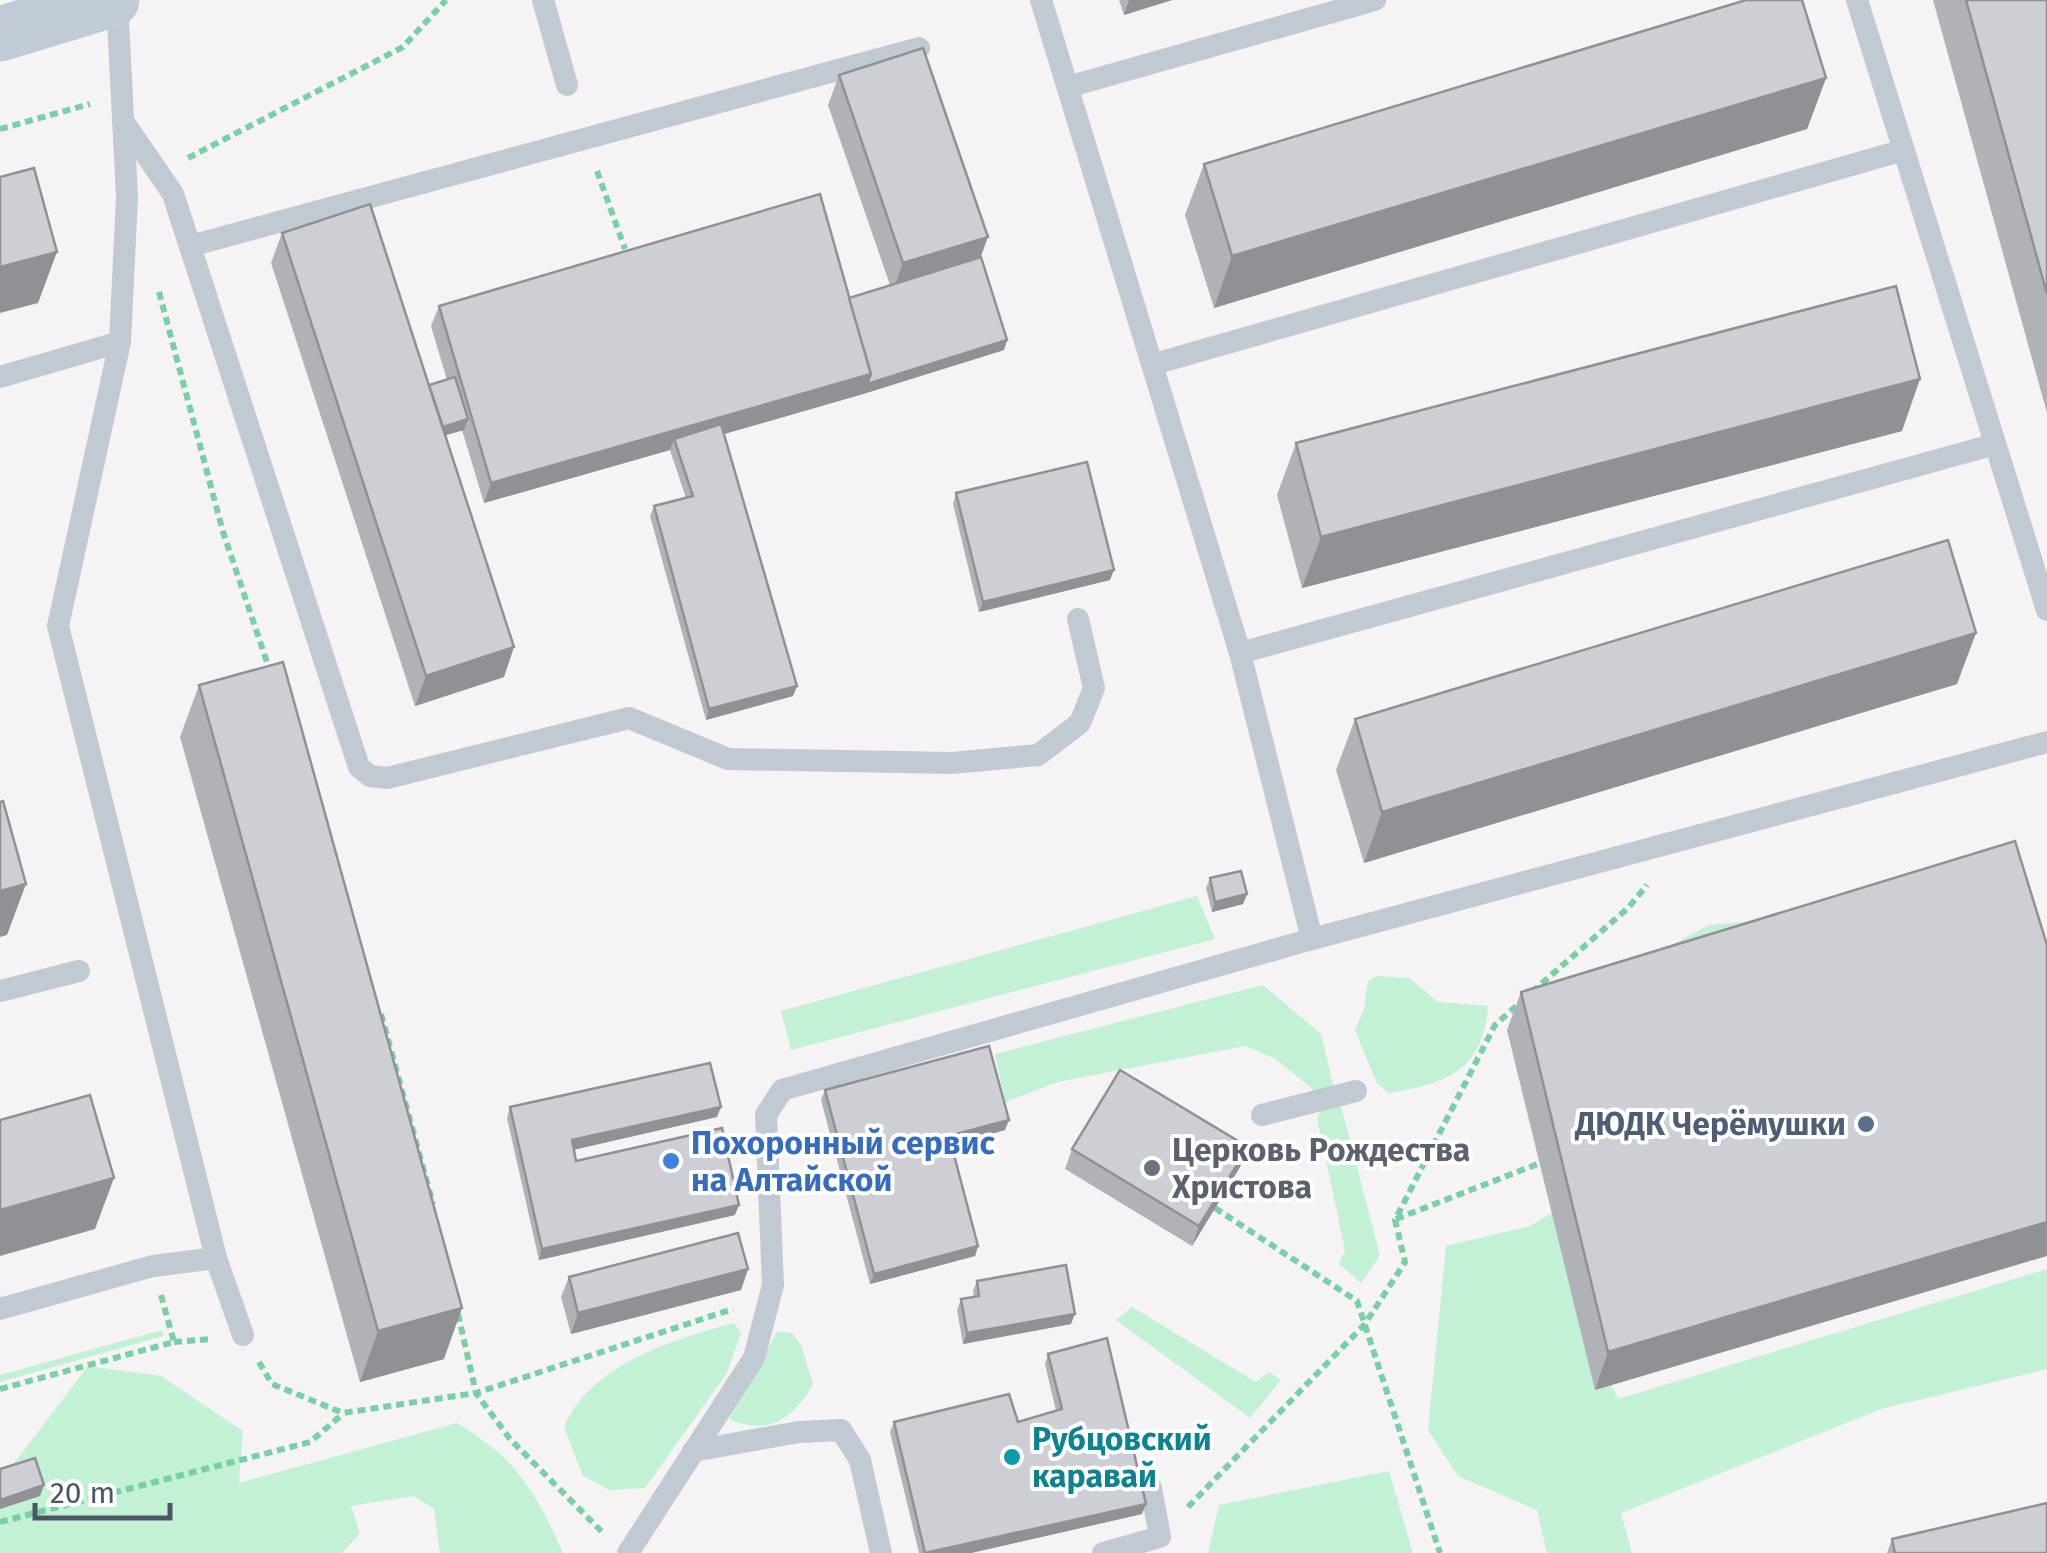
<svg xmlns="http://www.w3.org/2000/svg" width="2047" height="1553" viewBox="0 0 2047 1553" font-family="'Fira Sans',sans-serif">
	<style>
		.green { fill: #c3f1d5 }
		.lines { fill: none; stroke-linecap: round; stroke-linejoin: round }
		.path { stroke: #7ad0a6; stroke-width: 6; stroke-dasharray: 8 5; stroke-linecap: butt }
		.lane { stroke: #c1cad2; stroke-width: 22 }
		.secondary { stroke: #c1cbd6; stroke-width: 55 }
		.wall { fill: #b0b2b7 }
		.shaded-wall { fill: #909195 }
		.building { fill: #cdcfd5; stroke: #909195; stroke-width: 2.5 }
		.service-dot { fill: #5c6f8a; stroke: #fff; stroke-width: 4 }
		.shop-dot { fill: #3f7fe0; stroke: #fff; stroke-width: 4 }
		.worship-dot { fill: #6b7280; stroke: #fff; stroke-width: 4 }
		.culture-dot { fill: #0f9aa8; stroke: #fff; stroke-width: 4 }
		.labels { text-anchor: middle; stroke-width: 8; stroke-linejoin: round; paint-order: stroke }
		.service-label { font-size: 32px; font-weight: bold; fill: #4e5e75; stroke: #fff; text-anchor: end }
		.shop-label { font-size: 32px; font-weight: bold; fill: #366cbe; stroke: #fff; text-anchor: start }
		.worship-label { font-size: 32px; font-weight: bold; fill: #5b616d; stroke: #fff; text-anchor: start }
		.culture-label { font-size: 32px; font-weight: bold; fill: #0d838f; stroke: #fff; text-anchor: start }
	</style>
	<rect width="100%" height="100%" fill="#f5f3f3"/>
	<g class="green">
		<polygon points="1197,896 1215,939 791,1050 781,1011"/>
		<polygon points="1785,918 1601,1363 1618,1399 2047,1269 2047,1369 1881,1409 1621,1513 1632,1553 1547,1553 1537,1510 1458,1476 1428,1430 1446,1246 1530,1226 1564,1205 1625,970 1709,925"/>
		<path d="M1377,976L1409,978L1438,1002L1488,1006C1483,1072 1445,1084 1388,1093L1377,1083L1355,1030L1364,1009L1368,981Z"/>
		<polygon points="1263,985 1321,1034 1334,1088 1315,1091 1276,1059 1245,1046 1058,1082 1005,1102 995,1054"/>
		<polygon points="1340,1102 1380,1255 1361,1283 1339,1264 1345,1250 1317,1118 1323,1106"/>
		<polygon points="1132,1307 1256,1382 1269,1372 1281,1380 1250,1418 1116,1320"/>
		<path d="M734,1323L741,1333L727,1373L645,1488L609,1490L583,1476L564,1427C589,1365 674,1339 734,1323Z"/>
		<polygon points="162,1330 164,1336 0,1382 0,1375"/>
		<path d="M777,1332L792,1333L801,1345L813,1384C793,1419 769,1436 729,1419Z"/>
		<path d="M88,1366L161,1376L243,1431L239,1483L457,1423C518,1460 534,1490 563,1553H440L434,1509L414,1496L351,1506L360,1533L342,1553H0V1482Z"/>
		<polygon points="1389,1471 1413,1553 1208,1553 1219,1505"/>
	</g>
	<g class="lines">
		<g class="path">
			<polyline points="0,129 90,104"/>
			<polyline points="188,158 403,47 446,0"/>
			<polyline points="597,171 625,249"/>
			<polyline points="159,292 223,532 271,674"/>
			<polyline points="1532,992 1628,908 1647,885"/>
			<polyline points="381,1014 433,1204"/>
			<polyline points="1215,1208 1357,1301 1440,1553"/>
			<polyline points="1396,1219 1548,1160"/>
			<polyline points="458,1314 476,1393 733,1309"/>
			<polyline points="174,1342 212,1339"/>
			<polyline points="259,1362 272,1384 343,1413 476,1393 510,1439 604,1534"/>
			<polyline points="0,1389 174,1342 161,1295"/>
			<polyline points="1188,1507 1365,1324 1405,1262 1395,1220 1495,1025 1523,1000"/>
			<polyline points="0,1522 310,1442 343,1414"/>
		</g>
		<g class="lane">
			<polyline points="543,0 567,85"/>
			<polyline points="1041,0 1240,653 1312,939 2047,742"/>
			<polyline points="1857,0 2047,610"/>
			<polyline points="1071,86 1375,0"/>
			<polyline points="123,121 173,194 359,767 370,776 387,778 629,718 728,759 952,763 1038,755 1080,723 1094,688 1078,619"/>
			<polyline points="190,246 919,48"/>
			<polyline points="1154,364 1904,150"/>
			<polyline points="0,377 120,342"/>
			<polyline points="1240,653 1992,445"/>
			<polyline points="0,991 79,971"/>
			<polyline points="1262,1115 1356,1091"/>
			<polyline points="216,1258 243,1335"/>
			<polyline points="0,1309 153,1266 216,1258 58,626 120,342 127,197 117,0"/>
			<polyline points="693,1451 799,1432 841,1430 860,1460 881,1553"/>
			<polyline points="628,1553 754,1358 773,1285 766,1115 782,1090 1312,939"/>
			<polyline points="1103,1553 1160,1537 1151,1488"/>
		</g>
		<polyline class="secondary" points="0,34 112,0"/>
	</g>
	<g class="wall">
		<polygon points="1119,0 1172,0 1124,15"/>
		<polygon points="1933,0 2047,0 2047,413"/>
		<polygon points="839,75 981,257 1007,340 1004,350 863,394 724,434 797,686 793,696 706,720 650,516 654,506 686,498 670,450 484,503 462,430 445,435 504,677 415,706 271,263 282,233 429,385 447,380 431,326 439,306 849,298 890,285 828,105"/>
		<polygon points="1826,78 1807,129 1214,308 1185,215 1204,164"/>
		<polygon points="1902,431 1302,588 1277,495 1296,443"/>
		<polygon points="956,493 1110,580 979,612 953,504"/>
		<polygon points="1957,684 1364,863 1336,770 1355,719"/>
		<polygon points="199,685 444,1359 360,1382 180,737"/>
		<polygon points="2015,841 1595,1390 1507,1030 1521,992"/>
		<polygon points="1210,878 1247,894 1243,904 1212,912 1206,888"/>
		<polygon points="825,1090 1005,1130 951,1145 978,1246 975,1256 870,1284 821,1100"/>
		<polygon points="510,1107 717,1117 573,1150 576,1161 735,1215 539,1260 507,1118"/>
		<polygon points="1072,1149 1240,1167 1192,1246 1065,1169"/>
		<polygon points="748,1269 741,1290 571,1334 561,1297 569,1277"/>
		<polygon points="977,1281 1071,1324 963,1344 957,1310 961,1299 974,1297 973,1291"/>
		<polygon points="1048,1354 1142,1514 971,1553 919,1553 890,1432 894,1422 1018,1422 1056,1411 1045,1364"/>
		<polygon points="1892,1539 2047,1553 1887,1553"/>
	</g>
	<g class="shaded-wall">
		<polygon points="1129,0 1172,0 1124,15"/>
		<polygon points="1826,78 1807,129 1214,308 1232,256"/>
		<polygon points="988,237 977,267 892,293 903,263"/>
		<polygon points="57,252 38,303 0,313 0,267"/>
		<polygon points="1007,340 1004,350 863,394 676,448 674,439 670,450 484,503 491,483 871,374"/>
		<polygon points="1920,379 1902,431 1302,588 1321,537"/>
		<polygon points="468,419 464,430 426,441 430,430"/>
		<polygon points="1114,570 1110,580 979,612 983,602"/>
		<polygon points="1976,633 1957,684 1364,863 1382,812"/>
		<polygon points="514,647 504,677 415,706 426,676"/>
		<polygon points="797,686 793,696 706,720 709,709"/>
		<polygon points="26,884 7,935 0,937 0,891"/>
		<polygon points="1247,894 1243,904 1212,912 1215,902"/>
		<polygon points="721,1107 717,1117 568,1151 572,1140"/>
		<polygon points="1009,1120 1005,1130 945,1147 949,1136"/>
		<polygon points="1248,1147 1240,1167 1192,1246 1199,1226"/>
		<polygon points="114,1178 95,1229 0,1256 0,1210"/>
		<polygon points="739,1205 735,1215 539,1260 542,1249"/>
		<polygon points="2047,1222 2047,1256 1595,1390 1608,1352"/>
		<polygon points="978,1246 975,1256 870,1284 874,1274"/>
		<polygon points="748,1269 741,1290 571,1334 578,1313"/>
		<polygon points="462,1308 444,1359 360,1382 378,1331"/>
		<polygon points="1075,1314 1071,1324 963,1344 967,1333"/>
		<polygon points="44,1485 40,1496 0,1509 0,1500"/>
		<polygon points="1146,1504 1142,1514 971,1553 929,1553"/>
	</g>
	<g class="building">
		<polygon points="1746,0 1802,0 1826,78 1232,256 1204,164"/>
		<polygon points="1966,0 2047,0 2047,294"/>
		<polygon points="923,48 988,237 903,263 839,75"/>
		<polygon points="34,168 57,252 0,267 0,177"/>
		<polygon points="820,194 871,374 491,483 439,306"/>
		<polygon points="370,204 514,647 426,676 282,233"/>
		<polygon points="981,257 1007,340 867,384 871,374 849,298"/>
		<polygon points="1896,286 1920,379 1321,537 1296,443"/>
		<polygon points="455,377 468,419 443,427 429,385"/>
		<polygon points="721,424 797,686 709,709 654,506 693,496 674,439"/>
		<polygon points="1087,462 1114,570 983,602 956,493"/>
		<polygon points="1948,540 1976,633 1382,812 1355,719"/>
		<polygon points="283,662 462,1308 378,1331 199,685"/>
		<polygon points="3,801 26,884 0,891 0,802"/>
		<polygon points="2015,841 2047,945 2047,1222 1608,1352 1521,992"/>
		<polygon points="1241,871 1247,894 1215,902 1210,878"/>
		<polygon points="989,1046 1009,1120 949,1136 978,1246 874,1274 825,1090"/>
		<polygon points="710,1063 721,1107 572,1140 576,1161 722,1128 739,1205 542,1249 510,1107"/>
		<polygon points="1120,1070 1248,1147 1199,1226 1072,1149"/>
		<polygon points="90,1095 114,1178 0,1210 0,1120"/>
		<polygon points="738,1233 748,1269 578,1313 569,1277"/>
		<polygon points="1066,1265 1075,1314 967,1333 961,1299 979,1296 977,1281"/>
		<polygon points="1107,1338 1146,1504 925,1553 894,1422 1009,1394 1018,1422 1062,1409 1048,1354"/>
		<polygon points="35,1458 44,1485 0,1500 0,1469"/>
		<polygon points="2047,1503 2047,1553 1895,1553 1892,1539"/>
	</g>
	<circle class="service-dot" cx="1866" cy="1124" r="10"/>
	<circle class="shop-dot" cx="671" cy="1161" r="10"/>
	<circle class="worship-dot" cx="1152" cy="1168" r="10"/>
	<circle class="culture-dot" cx="1012" cy="1457" r="10"/>
	<g class="labels">
		<g class="service-label">
			<text x="1846" y="1135">ДЮДК Черёмушки</text>
		</g>
		<g class="shop-label">
			<text x="691" y="1154">Похоронный сервис<tspan x="691" dy="37">на Алтайской</tspan></text>
		</g>
		<g class="worship-label">
			<text x="1172" y="1161">Церковь Рождества<tspan x="1172" dy="37">Христова</tspan></text>
		</g>
		<g class="culture-label">
			<text x="1032" y="1450">Рубцовский<tspan x="1032" dy="37">каравай</tspan></text>
		</g>
	</g>
	<path d="M35 1503v15h135v-15" fill="none" stroke="#4a5661" stroke-width="5"/>
	<text x="50" y="1503" font-size="30" fill="#4a5661" stroke="#ffffff" stroke-width="8" paint-order="stroke">20 m</text>
</svg>
